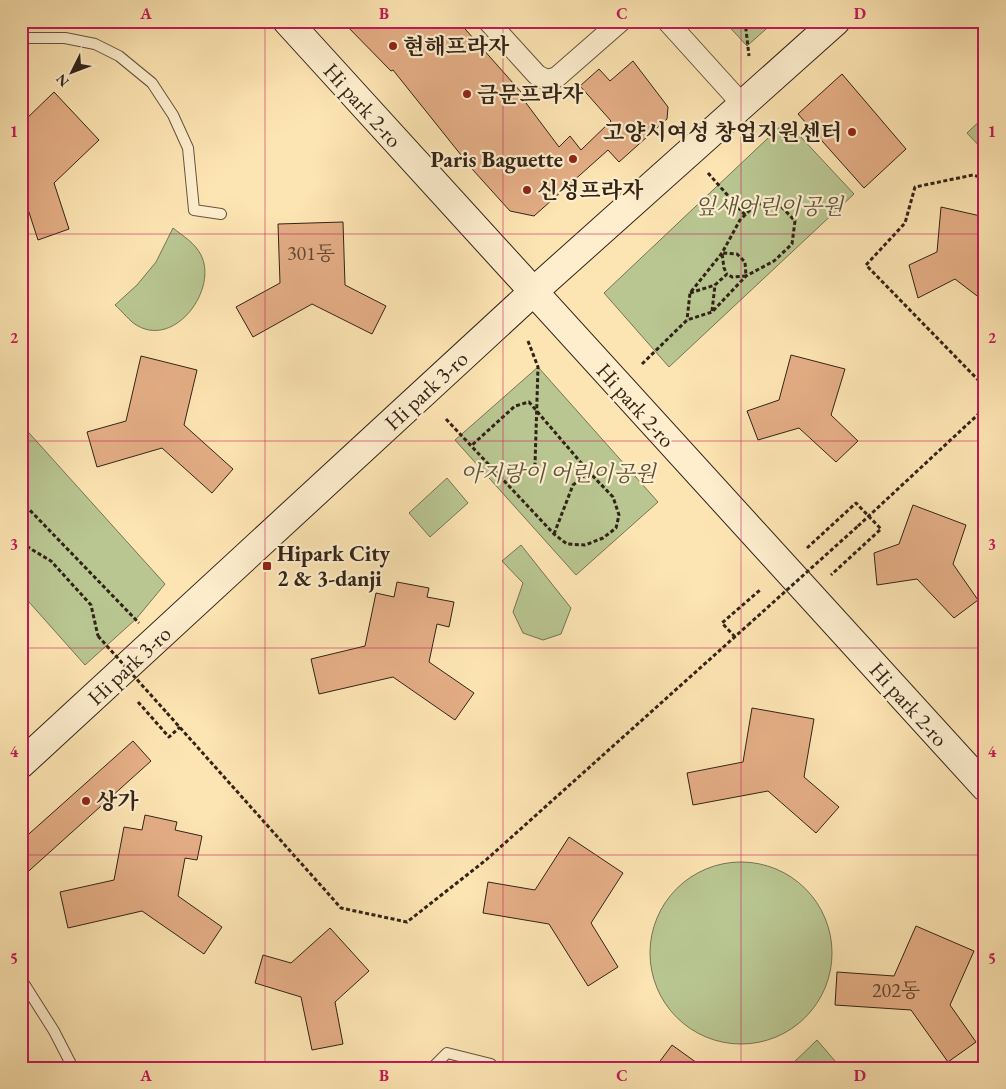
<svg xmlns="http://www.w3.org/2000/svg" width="1006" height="1089" viewBox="0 0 1006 1089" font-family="'EB Garamond','Noto Serif KR',serif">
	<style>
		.green { fill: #b9c691; stroke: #767454 }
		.building { fill: #e5ae86; stroke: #322317 }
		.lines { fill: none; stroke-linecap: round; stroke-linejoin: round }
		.lane-casing { stroke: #65543e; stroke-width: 12 }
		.street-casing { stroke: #65543e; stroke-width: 22 }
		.secondary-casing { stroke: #322317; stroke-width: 30 }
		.path { stroke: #322317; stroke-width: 3; stroke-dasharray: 4 2.5; stroke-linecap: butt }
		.lane { stroke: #feeece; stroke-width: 10 }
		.street { stroke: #feeece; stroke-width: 20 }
		.secondary { stroke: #feeece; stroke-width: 28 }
		.path-bridge { stroke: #322317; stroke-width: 3; stroke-dasharray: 4 2.5; stroke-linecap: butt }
		.grid { fill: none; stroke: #c2185b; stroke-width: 1; stroke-opacity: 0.55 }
		.poi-dot { fill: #8f2418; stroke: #feeece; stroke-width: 2 }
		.labels { text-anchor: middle; stroke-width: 4.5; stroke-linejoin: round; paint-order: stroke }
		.number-label { font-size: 20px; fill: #5f4633 }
		.poi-label { font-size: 22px; font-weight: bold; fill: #322317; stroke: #feeece; text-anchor: start }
		.street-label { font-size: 22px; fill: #322317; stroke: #feeece }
		.park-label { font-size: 22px; font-style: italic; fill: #5a543c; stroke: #feeece }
		.neatline { fill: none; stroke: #c2185b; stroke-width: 2 }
		.grid-label { font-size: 16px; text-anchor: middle; font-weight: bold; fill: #c2185b }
	</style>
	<rect width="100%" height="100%" fill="#fde5b3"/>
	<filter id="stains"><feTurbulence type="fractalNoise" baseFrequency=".004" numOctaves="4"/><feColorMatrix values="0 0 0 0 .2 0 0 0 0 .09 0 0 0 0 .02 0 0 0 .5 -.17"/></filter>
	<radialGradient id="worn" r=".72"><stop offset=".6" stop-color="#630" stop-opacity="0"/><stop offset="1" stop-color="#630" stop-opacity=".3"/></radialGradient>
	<g class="green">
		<polygon points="724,21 775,21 747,46"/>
		<polygon points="985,116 985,152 967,133"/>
		<polygon points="786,121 854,194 669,367 604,293"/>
		<path d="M173,228C183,236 195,243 201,255C218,289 176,347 138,326C130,322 122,311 115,305L137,285L156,262Z"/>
		<polygon points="538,367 658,502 576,575 455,440"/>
		<polygon points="21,424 165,584 136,619 85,665 21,593"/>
		<polygon points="447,478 468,503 430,537 409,513"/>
		<polygon points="521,545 571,608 561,634 543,640 523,633 513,612 523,583 502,561"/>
		<circle cx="741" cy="953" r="91"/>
		<polygon points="817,1040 841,1068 788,1068"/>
	</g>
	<g class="building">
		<polygon points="342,21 458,21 529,101 526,103 559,147 570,136 581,150 611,121 580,86 599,69 610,81 633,61 668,107 667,119 619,162 608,150 534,216 510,211 473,170 393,70 391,71"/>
		<polygon points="842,74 906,149 864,188 798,114"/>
		<polygon points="54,92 99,140 54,183 69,229 38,240 21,188 21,124"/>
		<polygon points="941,207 985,217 985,302 955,279 918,298 909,265 937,252"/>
		<polygon points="343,222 345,285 386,306 372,334 312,304 253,337 236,307 280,283 278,224"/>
		<polygon points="791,355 845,369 831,415 858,441 836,462 799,428 758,440 747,411 779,400"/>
		<polygon points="141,356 197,370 184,425 233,469 212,493 162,448 97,467 87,432 126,421"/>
		<polygon points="913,505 966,525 953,564 978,600 954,618 917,579 877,585 874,553 899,544"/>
		<polygon points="397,582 429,588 427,597 454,602 449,627 437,624 429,662 474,693 455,720 393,677 319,694 311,659 365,646 376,593 394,597"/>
		<polygon points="752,708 814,719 804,777 839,807 816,833 768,791 693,805 687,773 743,762"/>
		<polygon points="133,741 151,761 21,878 21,841"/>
		<polygon points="145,815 177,822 175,830 202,836 197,860 185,858 178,896 222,927 204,954 142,911 68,928 60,892 114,880 124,827 142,830"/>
		<polygon points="569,837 623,873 591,923 618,967 588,986 549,924 483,913 488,882 535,890"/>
		<polygon points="916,926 974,951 950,1005 976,1042 948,1062 911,1010 835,1005 837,972 894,976"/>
		<polygon points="330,928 369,971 335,1002 343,1044 312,1050 301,997 255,983 263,955 291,963"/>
		<polygon points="672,1045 704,1068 655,1068"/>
	</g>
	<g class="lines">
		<g class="lane-casing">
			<g id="lane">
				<polyline points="21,38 65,38 95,44 119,56 152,83 173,115 188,148 194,210 221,214"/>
				<polyline points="21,979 54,1031 73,1068"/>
				<polyline points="432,1068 447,1053 491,1064 494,1068"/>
			</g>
		</g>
		<g class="street-casing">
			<g id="street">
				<polyline points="488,21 537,75 547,80 557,77 621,21"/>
				<polyline points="667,21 742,104"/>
			</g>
		</g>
		<g class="secondary-casing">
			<g id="secondary">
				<polyline points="287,21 985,787"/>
				<polyline points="21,764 533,292 836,21"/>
			</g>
		</g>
		<g class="path">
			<polyline points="745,21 749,56"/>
			<polyline points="982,21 985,24"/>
			<polyline points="708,173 745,215"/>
			<polyline points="985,179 973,175 915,187 905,223 866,265 985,387"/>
			<polyline points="690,293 715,285"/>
			<polyline points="712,311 715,285 727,274 732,277 746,276 745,262 737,254 722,253 724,268 727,274"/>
			<polyline points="528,341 538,367 535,465"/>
			<polyline points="642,364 687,320 712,312 746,276 774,261 792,244 795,221 779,204 756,204 740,220 722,253 690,293 687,320"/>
			<polyline points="446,419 461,435 554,534 567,544 585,545 603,538 616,528 619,515 613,497 589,472 529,402 515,406 471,446"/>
			<polyline points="21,501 139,623"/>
			<polyline points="858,526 985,408"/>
			<polyline points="554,534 573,485 589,472"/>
			<polyline points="21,543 51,561 91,605 98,636"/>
			<polyline points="807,548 856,503 881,529 831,575"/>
			<polyline points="735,637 722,623 760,590"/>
			<polyline points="138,702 169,737 180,727"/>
			<polyline points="167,713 341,908 407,922 486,860 748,625"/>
		</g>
		<use href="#lane" class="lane"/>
		<use href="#street" class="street"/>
		<use href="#secondary" class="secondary"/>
		<g class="path-bridge">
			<polyline points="748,625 858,526"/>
			<polyline points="98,636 167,713"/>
		</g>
	</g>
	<path class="grid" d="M265,21V1068M503,21V1068M741,21V1068M21,234H985M21,441H985M21,648H985M21,855H985"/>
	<g class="poi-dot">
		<circle cx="393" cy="46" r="5"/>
		<circle cx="467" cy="94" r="5"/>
		<circle cx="852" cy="132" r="5"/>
		<circle cx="573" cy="159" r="5"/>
		<circle cx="527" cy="190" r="5"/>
		<rect x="262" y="561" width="10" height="10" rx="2.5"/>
		<circle cx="86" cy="801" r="5"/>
	</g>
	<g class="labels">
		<g class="number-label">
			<text x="311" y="260">301동</text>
			<text x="896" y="997">202동</text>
		</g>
		<g class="poi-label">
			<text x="403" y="54">현해프라자</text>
			<text x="477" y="102">금문프라자</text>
			<text x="842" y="140" text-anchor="end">고양시여성 창업지원센터</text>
			<text x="563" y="167" text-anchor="end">Paris Baguette</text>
			<text x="537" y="198">신성프라자</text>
			<text x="277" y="561">Hipark City<tspan x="277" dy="25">2 &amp; 3-danji</tspan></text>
			<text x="96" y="809">상가</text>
		</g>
		<g class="street-label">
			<text transform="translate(363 105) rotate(48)" y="8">Hi park 2-ro</text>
			<text transform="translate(426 390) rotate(-43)" y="8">Hi park 3-ro</text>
			<text transform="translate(636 405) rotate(48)" y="8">Hi park 2-ro</text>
			<text transform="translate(129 665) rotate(-43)" y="8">Hi park 3-ro</text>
			<text transform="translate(909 704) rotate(48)" y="8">Hi park 2-ro</text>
		</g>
		<g class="park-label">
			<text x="769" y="214">잎새어린이공원</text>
			<text x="558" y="481">아지랑이 어린이공원</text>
		</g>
	</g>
	<rect width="1006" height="1089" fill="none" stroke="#fde5b3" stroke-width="55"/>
	<g transform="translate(72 72) rotate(228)" stroke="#feeece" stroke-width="4" paint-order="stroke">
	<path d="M0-4L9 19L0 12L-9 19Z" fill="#322317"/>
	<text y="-8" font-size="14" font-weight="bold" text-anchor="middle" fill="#322317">N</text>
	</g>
	<rect x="28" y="28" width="950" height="1034" class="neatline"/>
	<g class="grid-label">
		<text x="146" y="19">A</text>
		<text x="384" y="19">B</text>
		<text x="622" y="19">C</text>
		<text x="860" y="19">D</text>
		<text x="14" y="137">1</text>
		<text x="992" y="137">1</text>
		<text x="14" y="343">2</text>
		<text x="992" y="343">2</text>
		<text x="14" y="550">3</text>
		<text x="992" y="550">3</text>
		<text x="14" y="757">4</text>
		<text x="992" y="757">4</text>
		<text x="14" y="964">5</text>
		<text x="992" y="964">5</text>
		<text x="146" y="1081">A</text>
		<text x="384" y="1081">B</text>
		<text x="622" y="1081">C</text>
		<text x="860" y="1081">D</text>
	</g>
	<rect width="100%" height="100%" filter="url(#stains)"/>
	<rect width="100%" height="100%" fill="url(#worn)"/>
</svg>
